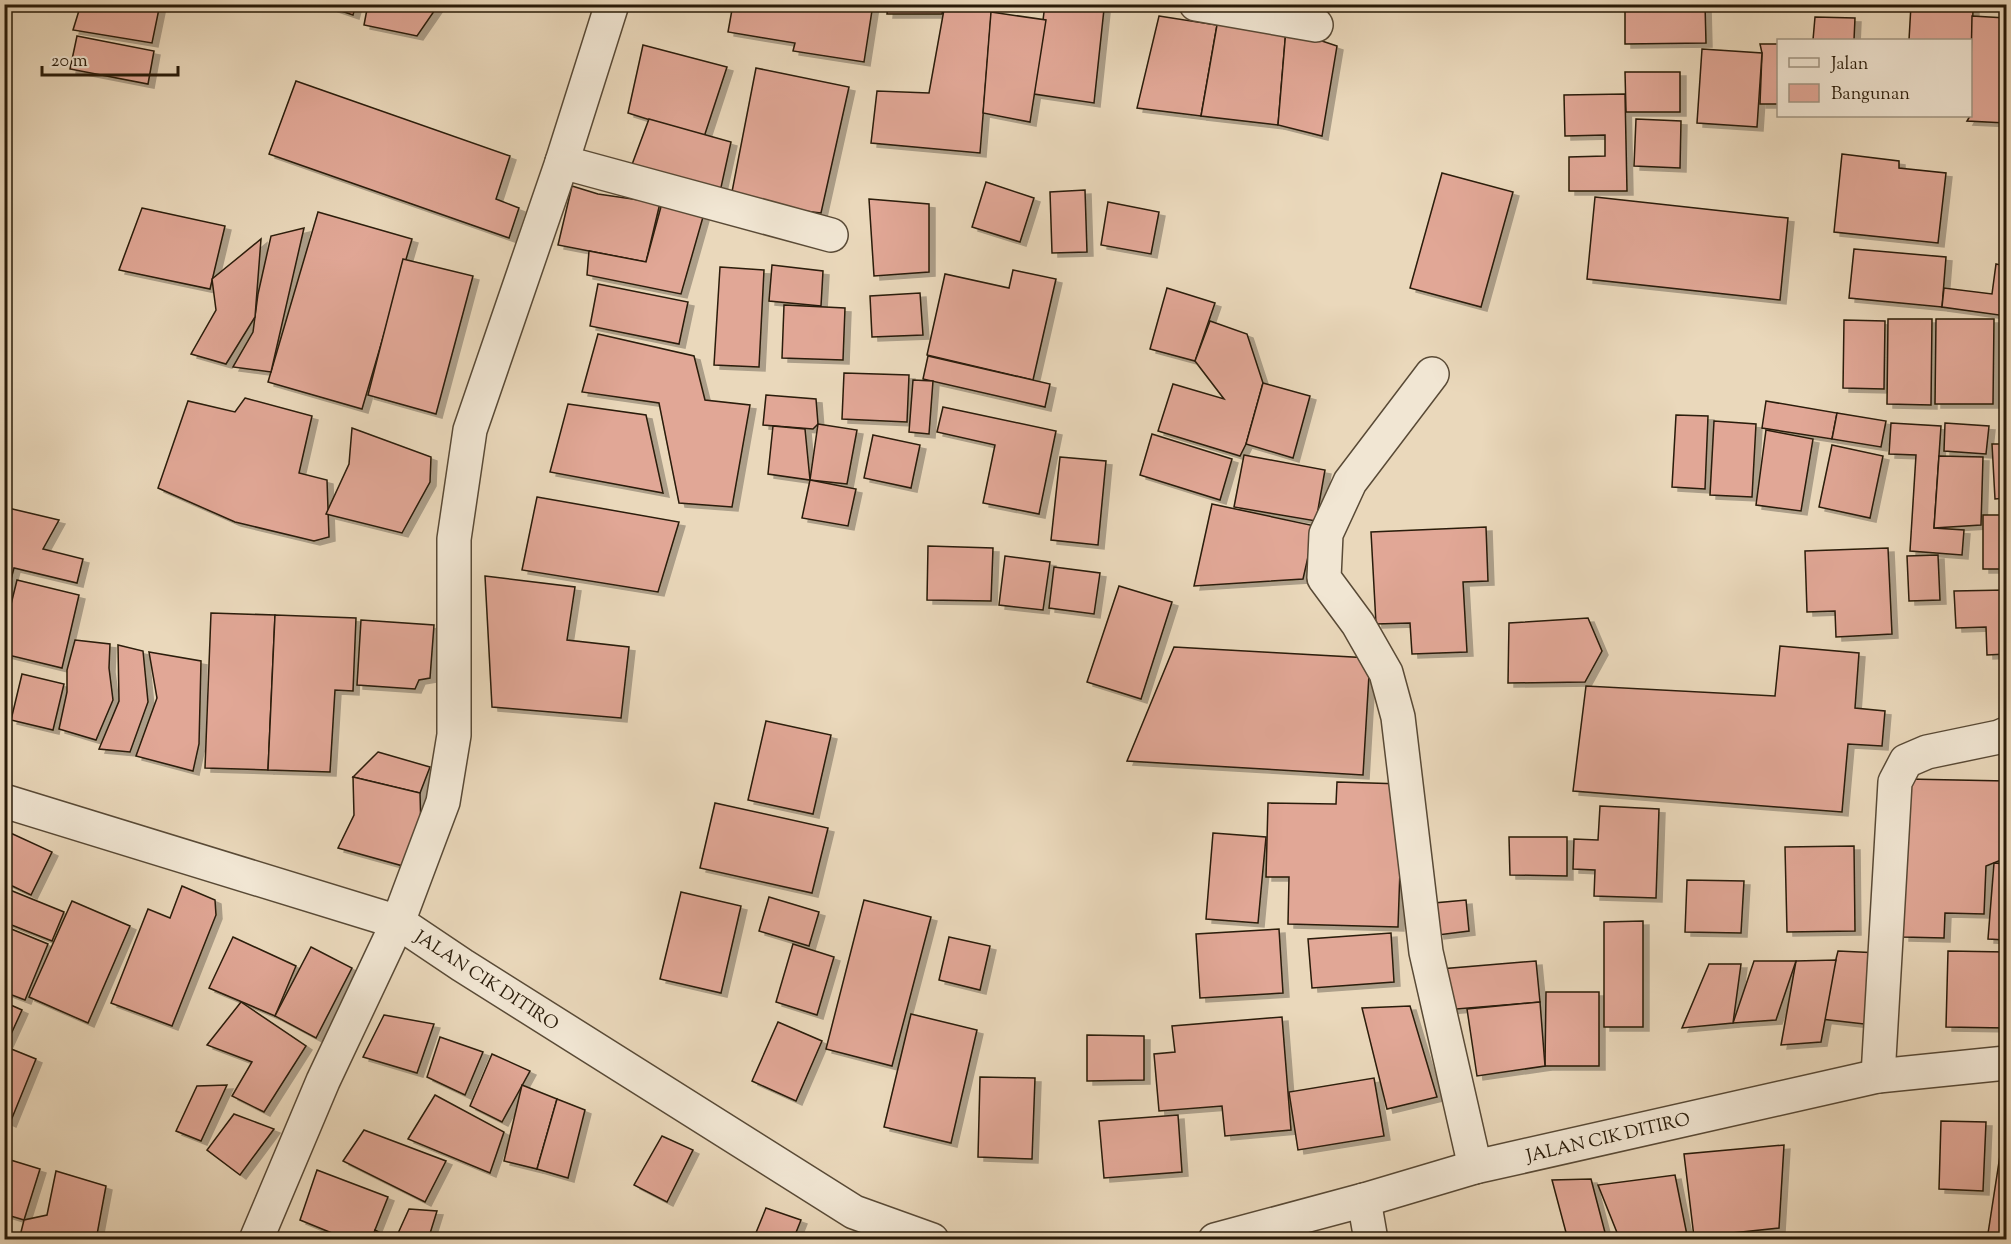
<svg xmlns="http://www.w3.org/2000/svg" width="2011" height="1244" viewBox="0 0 2011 1244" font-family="'Sorts Mill Goudy',serif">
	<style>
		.building { fill: #e1a796; stroke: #291b09; stroke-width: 1.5; filter: url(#shadow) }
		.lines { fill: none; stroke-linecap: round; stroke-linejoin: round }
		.street-casing { stroke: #594a36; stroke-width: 36 }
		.street { stroke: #f1e6d3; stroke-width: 33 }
		.labels { text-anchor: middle; stroke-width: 6; stroke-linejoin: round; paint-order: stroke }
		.street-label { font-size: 18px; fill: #291b09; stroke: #f1e6d3 }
	</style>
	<defs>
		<filter id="shadow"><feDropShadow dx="6" dy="4" stdDeviation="0" flood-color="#0004"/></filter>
	</defs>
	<rect width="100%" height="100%" fill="#ead8bb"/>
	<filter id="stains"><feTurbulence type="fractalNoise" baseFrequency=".00333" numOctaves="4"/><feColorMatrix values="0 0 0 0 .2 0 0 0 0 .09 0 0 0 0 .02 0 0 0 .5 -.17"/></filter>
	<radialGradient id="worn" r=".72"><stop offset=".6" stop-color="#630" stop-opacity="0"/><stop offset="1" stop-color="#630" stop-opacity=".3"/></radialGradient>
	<g class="building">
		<polygon points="81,4 160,4 152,43 73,30"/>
		<polygon points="321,4 356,4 353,15"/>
		<polygon points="368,4 439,4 417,36 364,25"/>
		<polygon points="733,4 873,4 864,62 793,51 795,43 728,32"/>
		<polygon points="888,4 944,4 942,14 887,14"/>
		<polygon points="945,4 992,4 980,153 871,143 877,91 929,93"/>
		<polygon points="1045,4 1077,4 1104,9 1094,103 1034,94"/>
		<polygon points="1625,4 1705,4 1706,43 1625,44"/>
		<polygon points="1911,5 1973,9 1972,45 1970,45 1970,40 1909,40"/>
		<polygon points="991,12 1046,20 1030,122 983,113"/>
		<polygon points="1159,16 1217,25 1201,116 1137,108"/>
		<polygon points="1972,16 2006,18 2006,123 1967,121 1970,116"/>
		<polygon points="1815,17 1855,18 1854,40 1813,40"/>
		<polygon points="1217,25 1286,29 1278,125 1201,116"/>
		<polygon points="1286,29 1337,46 1322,136 1278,125"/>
		<polygon points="77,36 154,51 148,84 70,69"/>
		<polygon points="1760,44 1778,44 1778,104 1760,104 1762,53"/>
		<polygon points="643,45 727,67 704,137 628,113"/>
		<polygon points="1702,49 1762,53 1757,127 1697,123"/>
		<polygon points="756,68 849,87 821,213 730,202"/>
		<polygon points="1625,72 1680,72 1680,112 1626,112"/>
		<polygon points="296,81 510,156 496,199 519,208 509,238 269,154"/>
		<polygon points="1625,94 1627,191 1569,191 1569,157 1605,156 1605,135 1565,136 1564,95"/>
		<polygon points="649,119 731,142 720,192 627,178"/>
		<polygon points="1636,119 1681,121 1680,168 1634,166"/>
		<polygon points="1842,154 1899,161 1899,168 1946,173 1938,243 1834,232"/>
		<polygon points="1442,173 1513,192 1481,307 1410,288"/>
		<polygon points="986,182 1034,198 1020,242 972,227"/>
		<polygon points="572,186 598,194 660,203 646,262 558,245"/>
		<polygon points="1085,190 1087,252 1052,253 1050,192"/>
		<polygon points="1595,197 1788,218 1780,300 1587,279"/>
		<polygon points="869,199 929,204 929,272 874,276"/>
		<polygon points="1108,202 1159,212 1151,254 1101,245"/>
		<polygon points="662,203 703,217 681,294 587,275 589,251 646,262"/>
		<polygon points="142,208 225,226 210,289 119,270"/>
		<polygon points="318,212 412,239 362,409 268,382"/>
		<polygon points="304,228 271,372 233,367 253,332 258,294 271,236"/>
		<polygon points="261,239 255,317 226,364 191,354 216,310 212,279"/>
		<polygon points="1854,249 1946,257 1942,307 1849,298"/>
		<polygon points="403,259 473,276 436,414 368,395"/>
		<polygon points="1996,264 2006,266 2006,316 1942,307 1944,288 1992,294"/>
		<polygon points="772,265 823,271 821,306 769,301"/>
		<polygon points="720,267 764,270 759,367 714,365"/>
		<polygon points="1013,270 1056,279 1033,380 927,355 945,274 1009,288"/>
		<polygon points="598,284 688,302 679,344 590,326"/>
		<polygon points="1167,288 1215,303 1195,361 1150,349"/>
		<polygon points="920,293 923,335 872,337 870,296"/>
		<polygon points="784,305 845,308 843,360 782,358"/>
		<polygon points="1888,319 1932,319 1931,405 1887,404"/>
		<polygon points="1936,319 1994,319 1993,404 1935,404"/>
		<polygon points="1844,320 1885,321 1884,389 1843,388"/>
		<polygon points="1210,321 1247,334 1263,383 1246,444 1240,456 1158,431 1173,384 1224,399 1195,361"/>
		<rect x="2003" y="329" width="3" height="80"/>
		<polygon points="598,334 694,356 705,400 750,405 732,507 679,503 659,403 582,392"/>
		<polygon points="928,356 1050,384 1045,407 923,379"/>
		<polygon points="844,373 909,375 907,422 842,419"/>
		<polygon points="913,380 933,381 929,434 909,432"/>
		<polygon points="1263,383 1310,396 1293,458 1246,444"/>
		<polygon points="766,395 816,399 818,424 813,429 763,425"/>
		<polygon points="245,398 312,416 299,473 327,480 329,537 314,541 235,522 158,488 188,401 235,412"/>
		<polygon points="1766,401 1837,413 1832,439 1762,428"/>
		<polygon points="568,404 646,415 663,493 550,472"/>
		<polygon points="943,407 1056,431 1039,514 983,503 995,445 937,432"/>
		<polygon points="1837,413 1886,421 1881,447 1832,439"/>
		<polygon points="1676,415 1708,416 1705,489 1672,487"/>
		<polygon points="1714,421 1756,424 1752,497 1710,495"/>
		<polygon points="1891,423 1941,426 1934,528 1964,530 1962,555 1910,551 1916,455 1889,454"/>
		<polygon points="1945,423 1989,426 1986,454 1944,451"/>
		<polygon points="818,424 857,430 847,484 810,480"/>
		<polygon points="773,426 805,429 810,480 768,474"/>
		<polygon points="352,428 431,457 430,482 402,533 326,514 349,464"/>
		<polygon points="1766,430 1813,439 1801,511 1756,505"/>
		<polygon points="1152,434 1232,459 1220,500 1140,475"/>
		<polygon points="873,435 920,445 911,488 864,478"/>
		<polygon points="1992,444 2006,444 2006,498 1995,499"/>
		<polygon points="1832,445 1883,456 1870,518 1819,507"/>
		<polygon points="1244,455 1325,470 1316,521 1234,507"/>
		<polygon points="1939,456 1983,457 1981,525 1934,528"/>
		<polygon points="1060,457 1106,461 1098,545 1051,540"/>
		<polygon points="810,480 856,489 848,526 802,518"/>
		<polygon points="537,497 679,522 658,592 522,570"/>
		<polygon points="1212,504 1315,526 1303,579 1194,586"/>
		<polygon points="4,507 59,520 43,549 83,559 77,583 14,568 4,606"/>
		<rect x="1983" y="515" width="23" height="54"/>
		<polygon points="1486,527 1488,581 1463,582 1467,652 1412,654 1410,623 1376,624 1371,532"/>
		<polygon points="928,546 993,548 991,601 927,600"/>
		<polygon points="1888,548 1892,634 1836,637 1835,611 1807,612 1805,551"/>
		<polygon points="1938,555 1940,600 1909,601 1907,556"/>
		<polygon points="1005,556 1050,562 1043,610 999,605"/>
		<polygon points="1054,567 1100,573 1094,614 1049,608"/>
		<polygon points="485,576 575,587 567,640 629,647 621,718 492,707"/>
		<polygon points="17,580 79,595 62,668 4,654 4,633"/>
		<polygon points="1119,586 1172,602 1141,699 1087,682"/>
		<polygon points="2006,590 2006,654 1987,655 1986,627 1956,628 1954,591"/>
		<polygon points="211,613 275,615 268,770 205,768"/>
		<polygon points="275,615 356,618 353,691 335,690 330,772 268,770"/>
		<polygon points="1588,618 1602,651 1585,682 1508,683 1509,623"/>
		<polygon points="361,620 434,625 430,678 419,680 415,689 357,685"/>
		<polygon points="75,640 110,644 109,668 113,700 96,740 59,729 67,692 67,670"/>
		<polygon points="118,645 143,651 148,702 130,752 99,749 119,701"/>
		<polygon points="1780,646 1859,653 1855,708 1885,711 1882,746 1848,744 1842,812 1573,791 1586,686 1775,696"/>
		<polygon points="1174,647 1370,658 1363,775 1127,761"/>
		<polygon points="149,652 201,661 199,744 193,771 136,756 157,698"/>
		<polygon points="22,674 64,684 53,730 11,720"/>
		<polygon points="766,721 831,735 813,814 748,800"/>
		<polygon points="378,752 430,767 420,793 353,777"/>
		<polygon points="353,777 420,793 421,830 403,866 338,848 354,815"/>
		<polygon points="1907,779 2006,781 2006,858 1986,866 1984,914 1945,913 1944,938 1903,937"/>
		<polygon points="1337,782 1403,784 1398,927 1288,924 1289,877 1266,877 1268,803 1336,804"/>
		<polygon points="715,803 828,828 812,893 700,868"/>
		<polygon points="1600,806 1659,809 1656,898 1594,896 1595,870 1573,869 1574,839 1598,840"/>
		<polygon points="4,830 52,852 31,895 4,882"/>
		<polygon points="1213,833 1266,837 1258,923 1206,919"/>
		<polygon points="1509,837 1567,837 1567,876 1510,875"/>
		<polygon points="1854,846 1855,931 1787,932 1785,847"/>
		<polygon points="1994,863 2006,864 2006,940 1988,939"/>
		<polygon points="1687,880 1744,881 1741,933 1685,932"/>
		<polygon points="182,886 215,900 216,915 172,1026 111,1003 148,909 170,918"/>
		<polygon points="5,888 64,912 52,941 4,922"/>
		<polygon points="681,892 741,906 721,993 660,979"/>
		<polygon points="769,897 819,912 809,946 759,931"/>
		<polygon points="864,900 931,917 892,1066 826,1049"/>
		<polygon points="1466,900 1469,931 1438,935 1434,903"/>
		<polygon points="72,901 130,926 88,1023 29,997"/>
		<polygon points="1643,921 1643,1027 1604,1027 1604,922"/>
		<polygon points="4,926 48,944 25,1000 4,992"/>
		<polygon points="1279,929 1283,993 1200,998 1196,934"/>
		<polygon points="1391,933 1394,982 1312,988 1308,939"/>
		<polygon points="233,937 296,966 275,1016 209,988"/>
		<polygon points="949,937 990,946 980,990 939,980"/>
		<polygon points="793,944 834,957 817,1015 776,1002"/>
		<polygon points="311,947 352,968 316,1038 275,1016"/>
		<polygon points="1838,951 1880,953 1864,1024 1821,1019"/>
		<polygon points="1948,951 2006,952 2006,1028 1946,1027"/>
		<polygon points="1836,960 1821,1042 1781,1045 1796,961"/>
		<polygon points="1536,961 1540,1002 1444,1010 1440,969"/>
		<polygon points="1754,961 1796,961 1776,1020 1733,1023"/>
		<polygon points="1709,964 1741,964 1733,1023 1682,1028"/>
		<polygon points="1546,992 1599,992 1599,1066 1545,1066"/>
		<polygon points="4,1002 22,1010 7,1043 4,1041"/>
		<polygon points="241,1002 306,1046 264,1112 232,1096 252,1062 207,1045"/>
		<polygon points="1540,1002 1545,1066 1477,1076 1467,1009"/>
		<polygon points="1410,1006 1437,1097 1387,1109 1362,1008"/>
		<polygon points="911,1014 977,1030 951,1143 884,1127"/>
		<polygon points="384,1015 434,1024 417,1073 363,1057"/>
		<polygon points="1282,1017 1291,1130 1225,1136 1222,1106 1159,1111 1154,1054 1175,1052 1172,1026"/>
		<polygon points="778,1022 822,1041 796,1101 752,1081"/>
		<polygon points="1087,1035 1144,1036 1144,1080 1087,1081"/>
		<polygon points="440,1037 483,1052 465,1095 427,1077"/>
		<polygon points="4,1046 36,1059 10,1123 4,1120"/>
		<polygon points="492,1054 530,1071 502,1122 470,1106"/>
		<polygon points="980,1077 1035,1078 1032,1159 978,1157"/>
		<polygon points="1374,1078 1384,1136 1298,1150 1289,1092"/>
		<polygon points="227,1085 201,1141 176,1131 197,1086"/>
		<polygon points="522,1085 557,1099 537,1169 504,1161"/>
		<polygon points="435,1095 504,1132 490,1173 408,1139"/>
		<polygon points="557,1099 585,1110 568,1178 537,1169"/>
		<polygon points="234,1114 274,1129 240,1175 207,1150"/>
		<polygon points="1178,1115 1182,1172 1104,1178 1099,1121"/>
		<polygon points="1941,1121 1986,1122 1983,1191 1939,1189"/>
		<polygon points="2005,1123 2006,1123 2006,1240 1987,1240"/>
		<polygon points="364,1130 446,1161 425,1202 343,1161"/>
		<polygon points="662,1136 693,1150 667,1202 634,1185"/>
		<polygon points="1784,1145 1779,1228 1694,1237 1684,1154"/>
		<polygon points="4,1158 40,1169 24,1220 4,1214"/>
		<polygon points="317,1170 388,1197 371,1240 349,1240 300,1220"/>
		<polygon points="56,1171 106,1186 96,1240 19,1240 24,1220 47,1215"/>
		<polygon points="1675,1175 1688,1240 1620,1240 1598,1185"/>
		<polygon points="1591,1179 1607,1240 1568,1240 1552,1180"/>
		<polygon points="766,1208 801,1220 793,1240 753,1240"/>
		<polygon points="409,1209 437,1211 428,1240 395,1240"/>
		<polygon points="375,1230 393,1240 373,1240"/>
	</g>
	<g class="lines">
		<g class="street-casing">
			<g id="street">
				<polyline points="1196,4 1316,25"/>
				<polyline points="562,162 831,235"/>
				<polyline points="1432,374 1350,482 1326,534 1324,578 1358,624 1386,673 1398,717 1426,952 1475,1167"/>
				<polyline points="4,801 398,922 462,965 854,1212 932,1240"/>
				<polyline points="1878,1076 1895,782 1906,761 1927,752 1999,737 2006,734"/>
				<polyline points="1364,1200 1371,1240"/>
				<polyline points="256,1240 323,1081 398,922 443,802 454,735 454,539 470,430 562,162 612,4"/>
				<polyline points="1215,1240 1364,1200 1475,1167 1878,1076 2006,1063"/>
			</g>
		</g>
		<use href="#street" class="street"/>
	</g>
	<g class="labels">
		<g class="street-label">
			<text transform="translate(487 980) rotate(33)" y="6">JALAN CIK DITIRO</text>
			<text transform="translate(1608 1137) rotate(-13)" y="6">JALAN CIK DITIRO</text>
		</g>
	</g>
	<rect width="2011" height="1244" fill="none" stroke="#ead8bb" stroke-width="24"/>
	<rect x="6" y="6" width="1999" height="1232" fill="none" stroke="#291b09" stroke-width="3"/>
	<rect x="12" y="12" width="1987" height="1220" fill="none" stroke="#291b09" stroke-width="1.5"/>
	<rect x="1777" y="39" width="195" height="78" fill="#f1e6d3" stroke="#a19582" stroke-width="1.5"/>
	<rect x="1789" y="58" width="30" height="9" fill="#f1e6d3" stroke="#a19582" stroke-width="1.5"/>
	<text x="1831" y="69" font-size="18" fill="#291b09">Jalan</text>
	<rect x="1789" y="84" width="30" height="18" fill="#e1a796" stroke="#a19582" stroke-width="1.5"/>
	<text x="1831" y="99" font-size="18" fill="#291b09">Bangunan</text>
	<path d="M42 66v9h136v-9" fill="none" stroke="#291b09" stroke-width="3"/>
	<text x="51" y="66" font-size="18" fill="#291b09" stroke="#f1e6d3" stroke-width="4.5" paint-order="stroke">20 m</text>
	<rect width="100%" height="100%" filter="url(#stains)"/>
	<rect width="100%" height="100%" fill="url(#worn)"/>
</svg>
